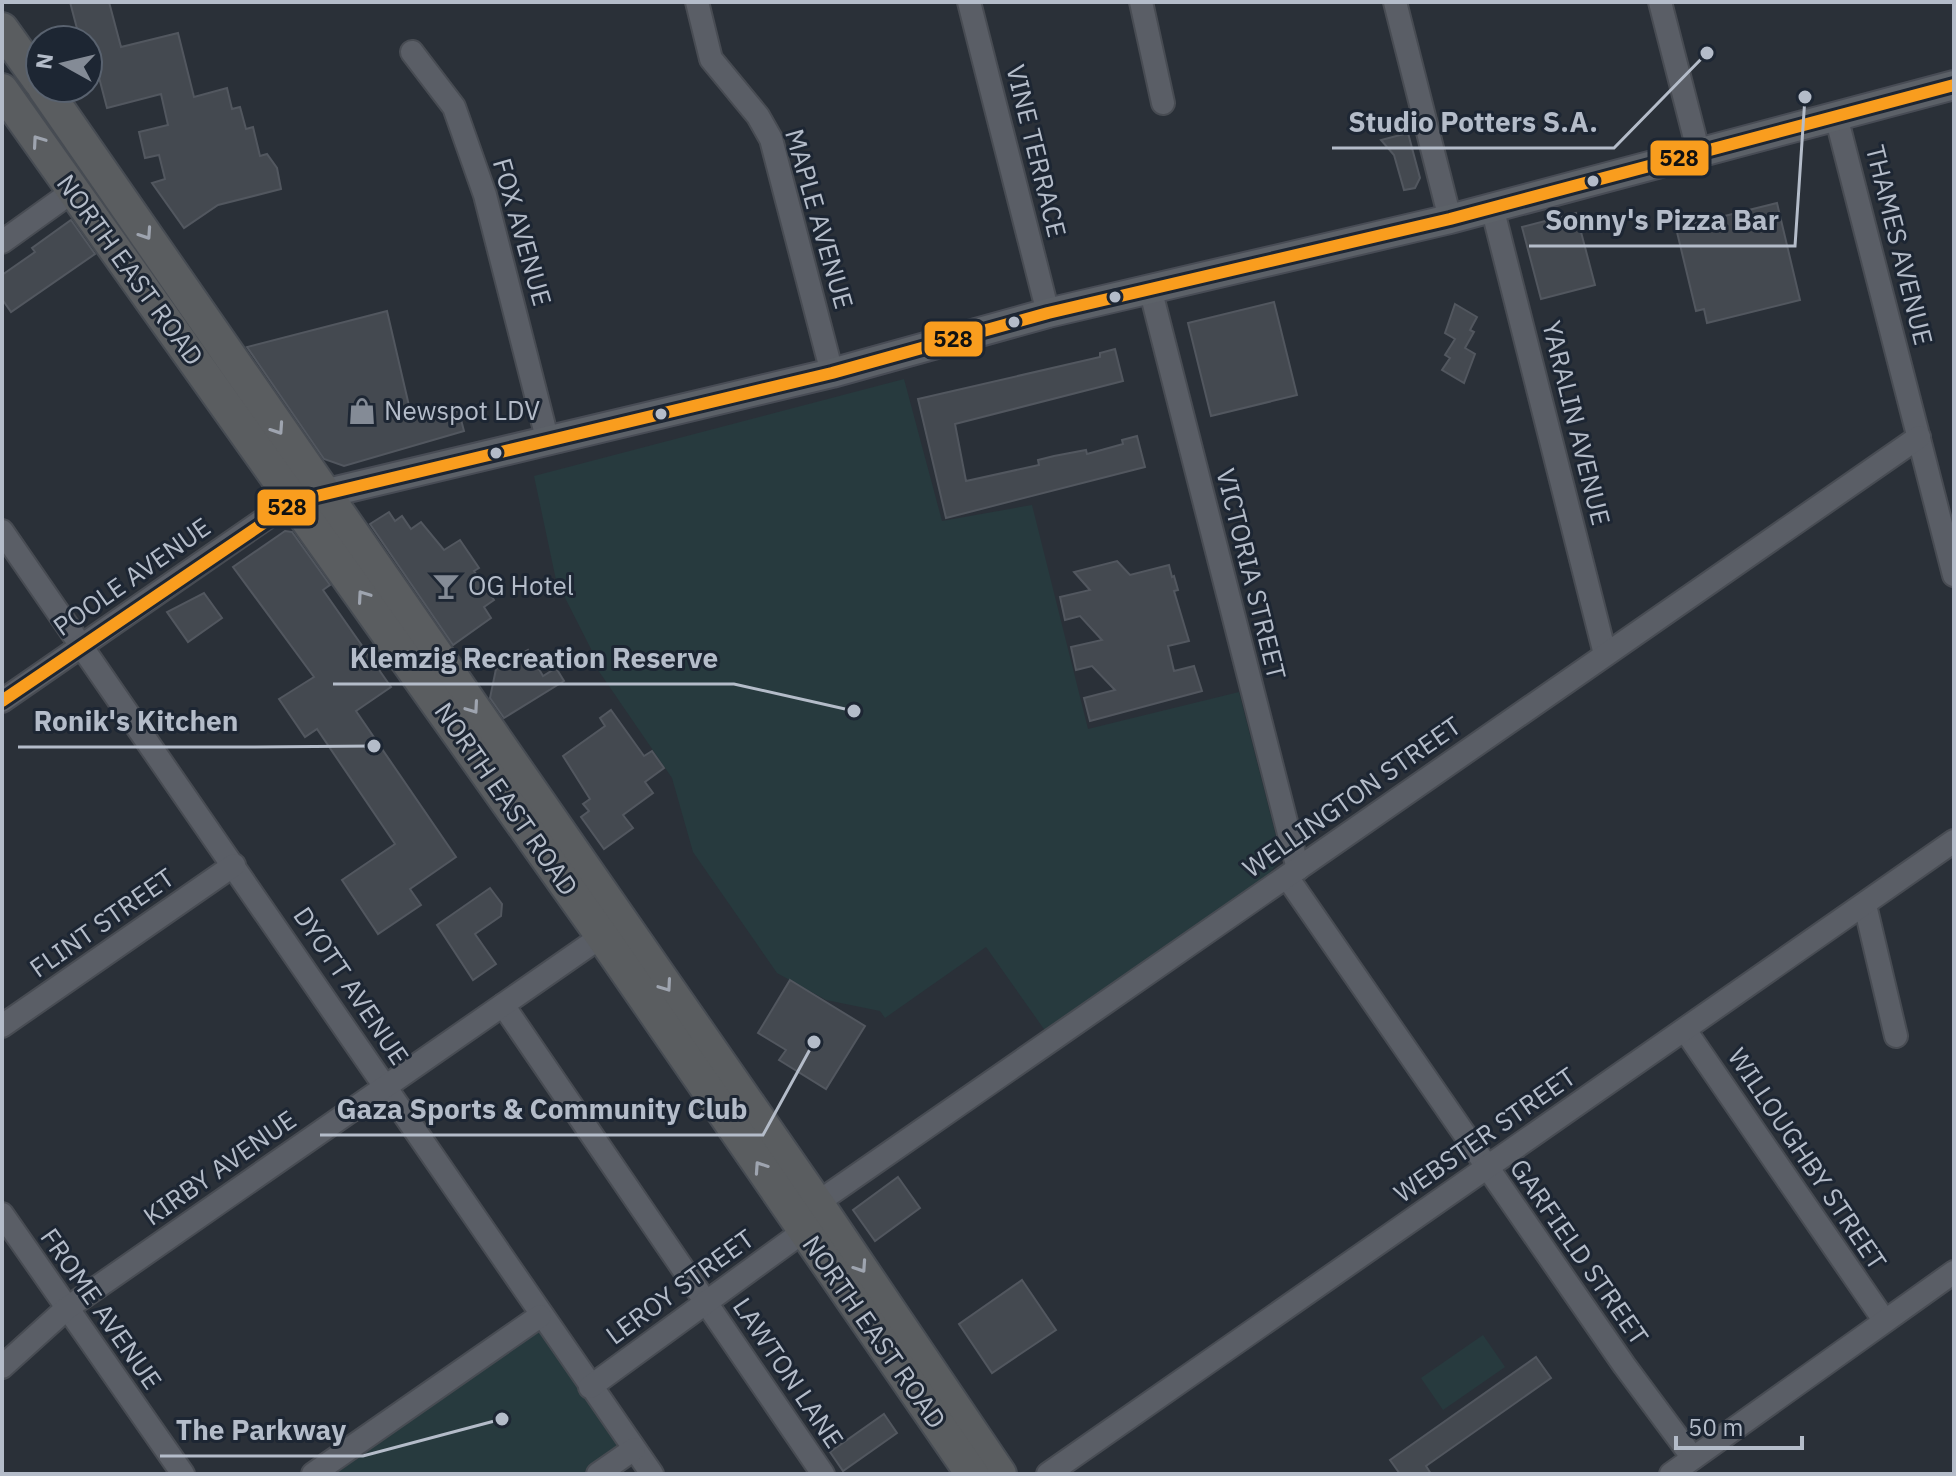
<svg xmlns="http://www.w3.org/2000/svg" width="1956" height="1476" viewBox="0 0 1956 1476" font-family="'IBM Plex Sans',sans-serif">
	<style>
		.green { fill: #273a3e }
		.building { fill: #444950; stroke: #52575f; stroke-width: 2 }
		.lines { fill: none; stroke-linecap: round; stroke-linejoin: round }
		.minor-casing { stroke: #484c53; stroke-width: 26 }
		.major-casing { stroke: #484c55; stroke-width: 32 }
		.highway-casing { stroke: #474c53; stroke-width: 36 }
		.minor { stroke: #5a5e66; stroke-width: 22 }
		.major { stroke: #5c6168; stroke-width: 28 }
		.highway { stroke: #5a5d60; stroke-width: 32 }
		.bus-1-casing { stroke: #1d2633; stroke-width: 18 }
		.bus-1 { stroke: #f99d1e; stroke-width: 12 }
		.oneway { stroke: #9ea4af }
		.bus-dot { fill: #b4bcc9; stroke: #1d2633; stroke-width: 3 }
		.labels { text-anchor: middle; stroke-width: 6; stroke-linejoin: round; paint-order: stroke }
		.street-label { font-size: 26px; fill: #b4bcc9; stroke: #1d2633 }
		.poi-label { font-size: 26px; fill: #b4bcc9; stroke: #1d2633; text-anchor: start }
		.leader { fill: none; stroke: #b4bcc9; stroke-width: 3 }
		.callout-dot { fill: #b4bcc9; stroke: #1d2633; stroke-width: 3 }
		.callout-label { font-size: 28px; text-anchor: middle; font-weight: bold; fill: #b4bcc9; stroke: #1d2633; stroke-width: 6; stroke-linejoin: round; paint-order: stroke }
		.line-badge { stroke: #1d2633; stroke-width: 3 }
		.pale-badge-label { font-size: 22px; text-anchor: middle; font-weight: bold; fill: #111 }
	</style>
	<rect width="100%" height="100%" fill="#2a3038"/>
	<g class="green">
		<polygon points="904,379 942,521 1032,505 1088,729 1239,692 1278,844 1278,863 1263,881 1046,1032 986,947 885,1018 880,1011 826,1000 777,973 693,852 672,778 598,670 591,649 556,580 534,476"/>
		<polygon points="540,1316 633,1450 598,1474 313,1474"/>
		<polygon points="1483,1335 1505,1367 1443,1410 1421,1378"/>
	</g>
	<g class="building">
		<polygon points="70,2 109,2 121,47 178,33 194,97 227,88 232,109 240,107 246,129 253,127 260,156 267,154 277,168 281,189 218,205 184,228 152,183 165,179 159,155 145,158 139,132 168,125 161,94 107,108 95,62 88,64 88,40 80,40"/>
		<polygon points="1408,133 1420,178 1415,188 1404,190 1394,155 1381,140"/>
		<polygon points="1777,203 1800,300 1707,323 1704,309 1696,311 1676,228"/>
		<polygon points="1576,213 1595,285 1541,299 1522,227"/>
		<polygon points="71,220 95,254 11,312 2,299 2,275 35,252 32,248"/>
		<polygon points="1274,302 1297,395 1211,416 1188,323"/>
		<polygon points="1455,304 1477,317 1470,330 1474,332 1465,348 1475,354 1464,383 1442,370 1450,358 1445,355 1455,339 1445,333"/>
		<polygon points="387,311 410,410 459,412 464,431 344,466 324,459 247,347"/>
		<polygon points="1115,349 1123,381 955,424 966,481 1039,465 1038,460 1054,456 1086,450 1087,454 1123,444 1122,440 1137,436 1145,467 946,518 918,399 1100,357 1100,353"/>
		<polygon points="389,512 395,521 402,516 411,529 421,522 444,550 460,540 479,568 474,571 494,600 484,607 491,618 453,645 370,524"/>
		<polygon points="285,531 292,532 330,585 323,590 391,687 356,711 456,857 410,889 421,905 378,934 342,880 395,844 317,729 305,737 279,699 314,677 233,567"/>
		<polygon points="1117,561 1130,575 1169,565 1172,577 1174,576 1178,590 1174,591 1189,641 1168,646 1174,671 1194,666 1202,691 1090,721 1084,698 1115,690 1092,666 1076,670 1071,647 1102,640 1080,616 1065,620 1060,597 1090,590 1074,572"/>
		<polygon points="204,593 222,618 188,642 167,612"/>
		<polygon points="528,650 543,676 556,668 564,681 504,718 490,698 496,669"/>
		<polygon points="611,710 644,756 652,751 664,768 645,782 653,793 623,815 633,828 604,849 581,817 589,811 583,804 590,799 563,756 605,726 600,718"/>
		<polygon points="490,888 502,904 501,916 475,934 496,964 473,980 437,925"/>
		<polygon points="790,980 865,1026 826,1089 779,1060 786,1050 758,1033"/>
		<polygon points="898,1177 920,1208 875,1241 853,1210"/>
		<polygon points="1022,1280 1056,1330 992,1373 959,1324"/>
		<polygon points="1536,1357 1551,1378 1426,1466 1431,1474 1400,1474 1390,1460"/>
		<polygon points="884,1414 897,1433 843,1471 830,1452"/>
	</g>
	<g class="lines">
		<g class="minor-casing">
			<g id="minor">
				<polyline points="697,2 711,59 758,116 771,139 832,373"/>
				<polyline points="969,2 1048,313"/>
				<polyline points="1141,2 1163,103"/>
				<polyline points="1395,2 1450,219"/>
				<polyline points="1660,2 1698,150"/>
				<polyline points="412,52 454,107 485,195 548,442"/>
				<polyline points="1836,116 1954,575"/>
				<polyline points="1492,207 1605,654"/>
				<polyline points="2,242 73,191"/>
				<polyline points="1151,292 1298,869"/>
				<polyline points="2,531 652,1474"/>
				<polyline points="2,701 275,512 296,501"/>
				<polyline points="1287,877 1624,1365 1693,1458"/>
				<polyline points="1865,905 1896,1036"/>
				<polyline points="503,1005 823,1474"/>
				<polyline points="2,1026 234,865"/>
				<polyline points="1685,1030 1884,1320"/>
				<polyline points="817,1203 1919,437"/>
				<polyline points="2,1214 183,1474"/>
				<polyline points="2,1367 66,1309 602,936"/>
				<polyline points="590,1387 804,1231"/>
				<polyline points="313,1474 540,1316"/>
				<polyline points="598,1474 634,1449"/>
				<polyline points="1048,1474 1954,841"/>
				<polyline points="1671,1474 1954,1272"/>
			</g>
		</g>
		<g class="major-casing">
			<polyline id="major" points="323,494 832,373 1048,313 1450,219 1954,85"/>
		</g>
		<g class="highway-casing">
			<g id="highway">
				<polyline points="2,29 40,82"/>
				<polyline points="44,88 817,1203 1000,1474"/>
				<polyline points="2,90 602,936 972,1474"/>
			</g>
		</g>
		<use href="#minor" class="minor"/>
		<use href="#major" class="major"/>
		<use href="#highway" class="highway"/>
		<g class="bus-1-casing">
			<polyline id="bus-1" points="2,701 296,501 832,373 1048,313 1450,219 1954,85"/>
		</g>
		<use href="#bus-1" class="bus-1"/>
	</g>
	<defs><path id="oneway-chevron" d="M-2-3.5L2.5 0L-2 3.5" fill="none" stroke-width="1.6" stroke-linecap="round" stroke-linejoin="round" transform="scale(2)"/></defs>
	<g class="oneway">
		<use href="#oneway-chevron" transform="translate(38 141) rotate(-125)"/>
		<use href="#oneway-chevron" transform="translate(146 234) rotate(56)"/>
		<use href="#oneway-chevron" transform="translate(278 429) rotate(56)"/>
		<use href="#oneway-chevron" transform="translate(363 596) rotate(-125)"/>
		<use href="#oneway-chevron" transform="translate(473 708) rotate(55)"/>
		<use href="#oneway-chevron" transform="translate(666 986) rotate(55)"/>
		<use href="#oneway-chevron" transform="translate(760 1167) rotate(-124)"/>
		<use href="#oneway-chevron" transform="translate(861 1267) rotate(56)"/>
	</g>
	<defs>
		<g id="shop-bare" transform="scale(2.16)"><path d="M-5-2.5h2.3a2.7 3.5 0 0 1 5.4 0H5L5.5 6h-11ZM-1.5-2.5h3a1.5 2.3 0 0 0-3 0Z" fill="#848b96" stroke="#1d2633" stroke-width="2.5" paint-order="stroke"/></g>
		<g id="bar-bare" transform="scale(2.16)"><path d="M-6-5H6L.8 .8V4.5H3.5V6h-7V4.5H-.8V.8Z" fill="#848b96" stroke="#1d2633" stroke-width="2.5" paint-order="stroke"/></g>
	</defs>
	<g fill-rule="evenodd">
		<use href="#shop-bare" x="362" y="411"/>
		<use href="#bar-bare" x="446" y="586"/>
	</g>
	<g class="bus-dot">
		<circle cx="1593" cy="181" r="7"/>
		<circle cx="1115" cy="297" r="7"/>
		<circle cx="1014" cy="322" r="7"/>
		<circle cx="661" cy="414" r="7"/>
		<circle cx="496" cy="453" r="7"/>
	</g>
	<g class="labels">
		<g class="street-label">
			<text transform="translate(1036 151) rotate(76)" y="9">VINE TERRACE</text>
			<text transform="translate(819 219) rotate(74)" y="9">MAPLE AVENUE</text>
			<text transform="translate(522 232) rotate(74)" y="9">FOX AVENUE</text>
			<text transform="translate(1899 245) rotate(76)" y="9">THAMES AVENUE</text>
			<text transform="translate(130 270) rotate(54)" y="9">NORTH EAST ROAD</text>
			<text transform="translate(1576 423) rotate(76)" y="9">YARALIN AVENUE</text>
			<text transform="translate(1251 574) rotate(76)" y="9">VICTORIA STREET</text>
			<text transform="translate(132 577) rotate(-35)" y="9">POOLE AVENUE</text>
			<text transform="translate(1352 797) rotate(-35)" y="9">WELLINGTON STREET</text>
			<text transform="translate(506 799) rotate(55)" y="9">NORTH EAST ROAD</text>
			<text transform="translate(102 923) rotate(-35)" y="9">FLINT STREET</text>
			<text transform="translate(351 986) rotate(56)" y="9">DYOTT AVENUE</text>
			<text transform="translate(1485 1135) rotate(-35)" y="9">WEBSTER STREET</text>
			<text transform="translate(1807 1159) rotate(56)" y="9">WILLOUGHBY STREET</text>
			<text transform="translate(220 1168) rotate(-35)" y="9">KIRBY AVENUE</text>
			<text transform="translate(1579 1252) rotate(55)" y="9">GARFIELD STREET</text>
			<text transform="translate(680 1287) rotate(-36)" y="9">LEROY STREET</text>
			<text transform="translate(101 1309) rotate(55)" y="9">FROME AVENUE</text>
			<text transform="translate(874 1332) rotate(55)" y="9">NORTH EAST ROAD</text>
			<text transform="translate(788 1373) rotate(56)" y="9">LAWTON LANE</text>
		</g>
		<g class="poi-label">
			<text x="384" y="420">Newspot LDV</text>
			<text x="468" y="595">OG Hotel</text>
		</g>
	</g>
	<path class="leader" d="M1707 53L1614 148H1332M1805 97L1795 246H1529M854 711L734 684H333M374 746L255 747H18M814 1042L763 1135H320M502 1419L363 1456H160"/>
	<g class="callout-dot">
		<circle cx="1707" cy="53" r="8"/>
		<circle cx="1805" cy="97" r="8"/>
		<circle cx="854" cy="711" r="8"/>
		<circle cx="374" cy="746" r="8"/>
		<circle cx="814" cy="1042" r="8"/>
		<circle cx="502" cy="1419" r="8"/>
	</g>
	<g class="callout-label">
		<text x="1473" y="132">Studio Potters S.A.</text>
		<text x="1662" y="230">Sonny's Pizza Bar</text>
		<text x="534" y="668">Klemzig Recreation Reserve</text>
		<text x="136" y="731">Ronik's Kitchen</text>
		<text x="542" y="1119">Gaza Sports &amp; Community Club</text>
		<text x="261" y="1440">The Parkway</text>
	</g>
	<g class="line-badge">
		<rect x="1649" y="139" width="61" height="38" rx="8" fill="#f99d1e"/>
		<rect x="923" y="320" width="61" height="38" rx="8" fill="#f99d1e"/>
		<rect x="256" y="488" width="61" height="39" rx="8" fill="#f99d1e"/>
	</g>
	<g class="pale-badge-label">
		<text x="1679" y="166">528</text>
		<text x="953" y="347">528</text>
		<text x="287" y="515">528</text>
	</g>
	<rect width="1956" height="1476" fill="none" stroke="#b4bcc9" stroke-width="8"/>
	<g transform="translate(64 64) rotate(278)"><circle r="38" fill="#1d2633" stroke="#59626f" stroke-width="2"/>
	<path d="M0-6L14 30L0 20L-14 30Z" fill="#848b96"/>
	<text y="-12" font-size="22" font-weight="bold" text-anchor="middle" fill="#b4bcc9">N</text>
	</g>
	<path d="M1676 1436v12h126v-12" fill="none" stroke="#b4bcc9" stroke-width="4"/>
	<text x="1688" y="1436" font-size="24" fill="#b4bcc9" stroke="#1d2633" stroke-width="6" paint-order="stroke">50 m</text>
</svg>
